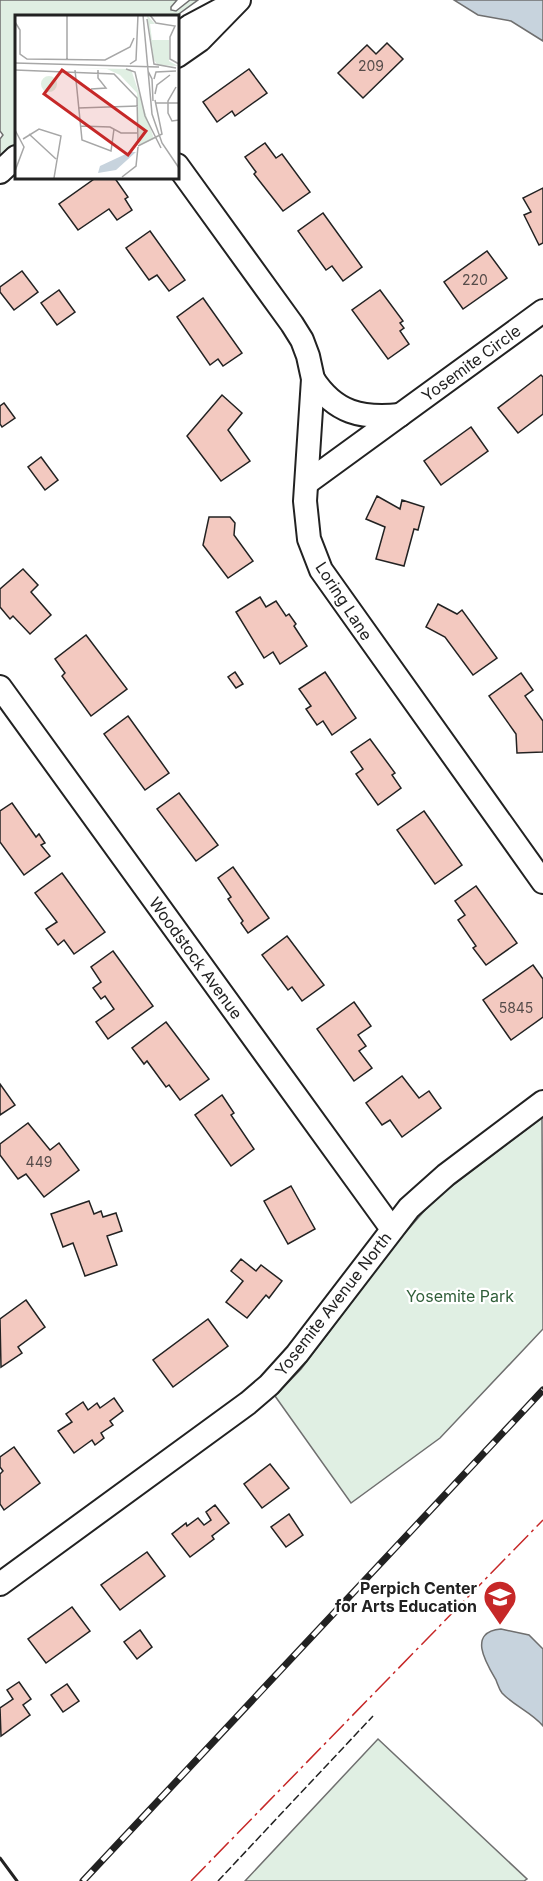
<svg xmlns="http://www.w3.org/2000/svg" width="543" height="1881" viewBox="0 0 543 1881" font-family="Inter,sans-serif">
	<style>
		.green { fill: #e0efe3; stroke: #6f6f6f; stroke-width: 1.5 }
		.water { fill: #c7d3dd; stroke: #6f6f6f; stroke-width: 1.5 }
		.building { fill: #f3c9c0; stroke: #222; stroke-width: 1.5 }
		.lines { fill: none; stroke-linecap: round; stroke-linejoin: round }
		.minor-casing { stroke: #222; stroke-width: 26 }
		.minor { stroke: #fff; stroke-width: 22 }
		.rail-casing { stroke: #222; stroke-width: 7 }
		.rail { stroke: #fff; stroke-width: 4.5; stroke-dasharray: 14; stroke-linecap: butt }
		.fence { stroke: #222; stroke-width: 1.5; stroke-dasharray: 8 3; stroke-linecap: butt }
		.wall { stroke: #222; stroke-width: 3 }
		.power { stroke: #c62828; stroke-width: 1.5; stroke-dasharray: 21 4.5 3 4.5; stroke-linecap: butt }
		.labels { text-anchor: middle; stroke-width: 4.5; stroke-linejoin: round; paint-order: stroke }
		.number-label { font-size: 14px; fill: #564c4a }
		.street-label { font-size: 16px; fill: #222; stroke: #fff }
		.park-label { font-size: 16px; fill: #2f5e38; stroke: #fff }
		.poi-label { font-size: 16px; font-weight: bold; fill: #222; stroke: #fff; text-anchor: end }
		.inset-road { fill: none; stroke: #a7a7a7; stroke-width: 1.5 }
		.view { fill: #c62828; fill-opacity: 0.15; stroke: #c62828; stroke-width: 3 }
		.inset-edge { fill: none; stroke: #222; stroke-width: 3 }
	</style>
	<rect width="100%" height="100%" fill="#fff"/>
	<g class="green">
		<polygon points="0,0 177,0 171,7 171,10 176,11 190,0 198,0 176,16 16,16 16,144 0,156 0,139 3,135 0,131"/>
		<polygon points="542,1118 543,1329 440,1438 351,1503 275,1396 301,1369 397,1242 425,1210 444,1192"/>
		<polygon points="378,1739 527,1879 524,1881 245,1881"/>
	</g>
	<g class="water">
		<polygon points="454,0 543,0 543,41 511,21 478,15"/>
		<path d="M501,1629L529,1635L543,1649V1726C531,1712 514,1706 502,1693C499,1689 498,1685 496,1680C486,1663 467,1632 501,1629Z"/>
	</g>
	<g class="building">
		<polygon points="387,43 403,59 363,98 338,73 367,45 376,54"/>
		<polygon points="249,69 267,93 235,116 232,111 217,122 203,102"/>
		<polygon points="265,143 276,158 282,154 310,192 283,211 254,174 256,172 245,157"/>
		<polygon points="97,177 114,177 128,197 125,199 132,210 117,220 109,209 78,230 59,204"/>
		<polygon points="543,188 543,243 539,245 524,215 531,212 523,198"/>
		<polygon points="323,213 362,267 343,281 332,266 326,270 298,231"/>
		<polygon points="150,231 185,280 169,291 157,275 149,280 126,248"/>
		<polygon points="487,251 507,278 463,309 444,282"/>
		<polygon points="22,271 38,292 14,310 0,292 0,287"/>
		<polygon points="59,290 75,312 57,325 41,303"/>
		<polygon points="380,290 403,321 400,323 404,328 400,331 409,344 388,359 352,310"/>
		<polygon points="203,298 242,353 223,366 218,359 210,365 177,317"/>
		<polygon points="541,375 543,377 543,414 518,433 498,408"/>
		<polygon points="222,395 242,413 228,430 250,461 221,481 187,436"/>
		<polygon points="4,403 15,418 2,427 0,424 0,406"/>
		<polygon points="471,427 488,451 441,485 424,461"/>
		<polygon points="41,457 58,480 45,490 28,467"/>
		<polygon points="377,496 400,509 402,500 424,507 418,530 414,529 404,566 376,559 385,527 366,519"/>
		<polygon points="209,517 230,517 235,523 234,535 253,561 228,578 203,545"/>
		<polygon points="23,569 38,585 31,592 51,615 30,634 13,616 10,619 0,607 0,589"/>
		<polygon points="260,597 266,607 276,601 286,616 289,614 296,624 294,626 307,646 280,664 273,652 264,658 236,612"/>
		<polygon points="438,604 457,614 462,610 497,658 473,675 445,637 426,627"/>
		<polygon points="86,635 127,689 91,716 62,676 65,673 55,659"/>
		<polygon points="235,672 243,684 236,688 228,677"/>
		<polygon points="325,672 356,718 332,735 323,721 317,725 306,709 311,706 299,689"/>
		<polygon points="521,673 533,690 525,696 543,721 543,752 517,753 516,734 489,696"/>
		<polygon points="128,716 169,773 145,790 104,734"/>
		<polygon points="370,739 395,773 392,775 401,788 378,805 356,774 363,769 351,752"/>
		<polygon points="179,793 218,845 196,861 157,809"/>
		<polygon points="12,803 36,837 39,834 45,843 41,845 50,856 24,875 0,842 0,811"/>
		<polygon points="424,811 462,865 435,884 397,830"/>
		<polygon points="233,867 269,918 248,933 241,923 243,921 228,899 231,897 218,878"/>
		<polygon points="62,873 105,932 74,954 64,940 58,945 46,929 57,922 35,893"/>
		<polygon points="476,886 517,943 486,965 473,948 476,946 458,920 465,915 455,901"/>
		<polygon points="287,936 324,985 302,1001 292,987 288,990 262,955"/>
		<polygon points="113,951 153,1006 108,1039 96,1022 114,1009 105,996 101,999 93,988 101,982 91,967"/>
		<polygon points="533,965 543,979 543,1017 511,1040 483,1000"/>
		<polygon points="354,1002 371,1026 358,1035 366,1046 359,1051 372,1068 354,1081 317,1029"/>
		<polygon points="166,1022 209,1079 180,1100 169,1085 166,1087 147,1061 144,1064 132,1048"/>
		<polygon points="402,1076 419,1098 429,1091 441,1108 402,1137 390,1120 382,1125 366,1103"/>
		<polygon points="0,1084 15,1105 0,1115"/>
		<polygon points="222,1095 234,1113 231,1115 254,1149 231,1166 195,1115"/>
		<polygon points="28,1123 50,1150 59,1143 79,1170 44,1197 26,1174 18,1179 0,1155 0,1144"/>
		<polygon points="291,1186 315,1229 288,1244 264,1201"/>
		<polygon points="89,1201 94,1214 101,1211 103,1217 116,1213 122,1231 107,1236 117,1265 85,1276 73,1243 63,1247 51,1214"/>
		<polygon points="241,1259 256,1271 261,1265 282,1281 269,1298 266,1295 247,1318 226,1302 243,1281 231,1271"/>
		<polygon points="26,1300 45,1327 18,1347 22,1353 1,1367 0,1319"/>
		<polygon points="208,1319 228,1346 173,1387 153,1360"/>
		<polygon points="114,1398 123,1411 110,1421 113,1425 101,1433 104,1438 95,1445 92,1440 74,1453 58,1431 72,1422 66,1414 83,1402 88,1410 97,1403 100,1408"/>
		<polygon points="14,1447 40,1483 4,1510 0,1504 0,1474 3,1471 0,1467 0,1457"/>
		<polygon points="270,1464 289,1488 262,1508 244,1484"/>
		<polygon points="215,1505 229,1523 212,1536 214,1539 190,1557 172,1534 186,1523 187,1526 198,1518 204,1525 211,1520 206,1512"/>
		<polygon points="289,1514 303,1535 286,1547 271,1527"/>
		<polygon points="147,1552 165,1576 120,1610 101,1585"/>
		<polygon points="72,1607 90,1631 46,1663 28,1639"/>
		<polygon points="140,1630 152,1647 137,1659 124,1642"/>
		<polygon points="19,1682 31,1699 23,1705 30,1715 1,1736 0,1708 13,1699 7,1690"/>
		<polygon points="67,1684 79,1701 63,1712 51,1695"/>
	</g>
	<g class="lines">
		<g class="minor-casing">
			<g id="minor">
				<polyline points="177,35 190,26 220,10"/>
				<polyline points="177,56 200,40 239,0"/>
				<polyline points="177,165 292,324 302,340 308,356 313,379 305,501 309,539 321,570 543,882"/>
				<polyline points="0,172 16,157"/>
				<path d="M313,379C335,413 362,419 400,415"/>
				<polyline points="308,482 543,311"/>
				<polyline points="0,687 392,1229"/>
				<polyline points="0,1584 248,1403 269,1385 297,1354 409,1208 446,1175 543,1102"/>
			</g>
		</g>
		<use href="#minor" class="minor"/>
		<g class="rail-casing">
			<polyline id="rail" points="83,1881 543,1390"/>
		</g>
		<use href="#rail" class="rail"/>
		<polyline class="fence" points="218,1881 373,1716"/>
		<polyline class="wall" points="0,1858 17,1881"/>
		<polyline class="power" points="191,1881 543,1520"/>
	</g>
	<defs>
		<g id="school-pin" transform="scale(1.725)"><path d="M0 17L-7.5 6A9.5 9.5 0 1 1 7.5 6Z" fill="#c62828" stroke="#fff"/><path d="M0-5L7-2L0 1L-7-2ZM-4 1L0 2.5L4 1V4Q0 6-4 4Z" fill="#fff"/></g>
	</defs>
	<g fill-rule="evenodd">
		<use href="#school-pin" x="500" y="1597"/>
	</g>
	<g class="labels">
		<g class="number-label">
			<text x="371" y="71">209</text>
			<text x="475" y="285">220</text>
			<text x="516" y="1013">5845</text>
			<text x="39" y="1167">449</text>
		</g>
		<g class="street-label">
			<text transform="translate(471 363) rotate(-36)" y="6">Yosemite Circle</text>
			<text transform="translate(344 601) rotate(57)" y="6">Loring Lane</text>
			<text transform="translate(196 958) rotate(54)" y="6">Woodstock Avenue</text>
			<text transform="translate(333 1304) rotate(-52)" y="6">Yosemite Avenue North</text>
		</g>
		<g class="park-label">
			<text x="460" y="1302">Yosemite Park</text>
		</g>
		<g class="poi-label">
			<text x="477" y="1594">Perpich Center<tspan x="477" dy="18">for Arts Education</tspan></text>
		</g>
	</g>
	<g transform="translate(15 15)">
		<rect width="164" height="164" fill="#fff"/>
		<path d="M132,0L140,9H135L137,25H154V46L163,51L143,50L138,44ZM57,53L116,54L139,124L124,130L122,78L105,60L92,54ZM26 69a8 8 0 1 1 16 0a8 8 0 1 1-16 0Z" fill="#e0efe3"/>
		<path d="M115,137H121L101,155L83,158L85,151Z" fill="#c7d3dd"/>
		<path class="inset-road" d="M128,0L137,99L147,128L164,153M135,0L141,8L160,11L155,22V44L164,49M132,4L139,49L161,53M0,7L5,15V39L12,44L90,45L115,32L119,23M52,45V0M0,48L144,52M115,49L121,45L123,0M111,54L120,57L130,101L146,133M0,55L99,59L122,83L123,127M60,55L67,125L96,136L99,114M133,56L137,64L138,86M139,64L141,57L161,56M161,72L153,86V98L157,106L164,105M76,74L91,73L83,63V55M140,79L142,70L155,60M140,88H164M63,93L123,91M65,111L95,112L106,118H122M0,115L9,132L0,156M14,119L41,144M8,124L24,114L46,121L39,163M123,131L147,119L140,85M107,162L121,151L123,132"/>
		<path class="view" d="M47,55L131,116L113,140L29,79Z"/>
		<rect width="164" height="164" class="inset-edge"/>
	</g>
</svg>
